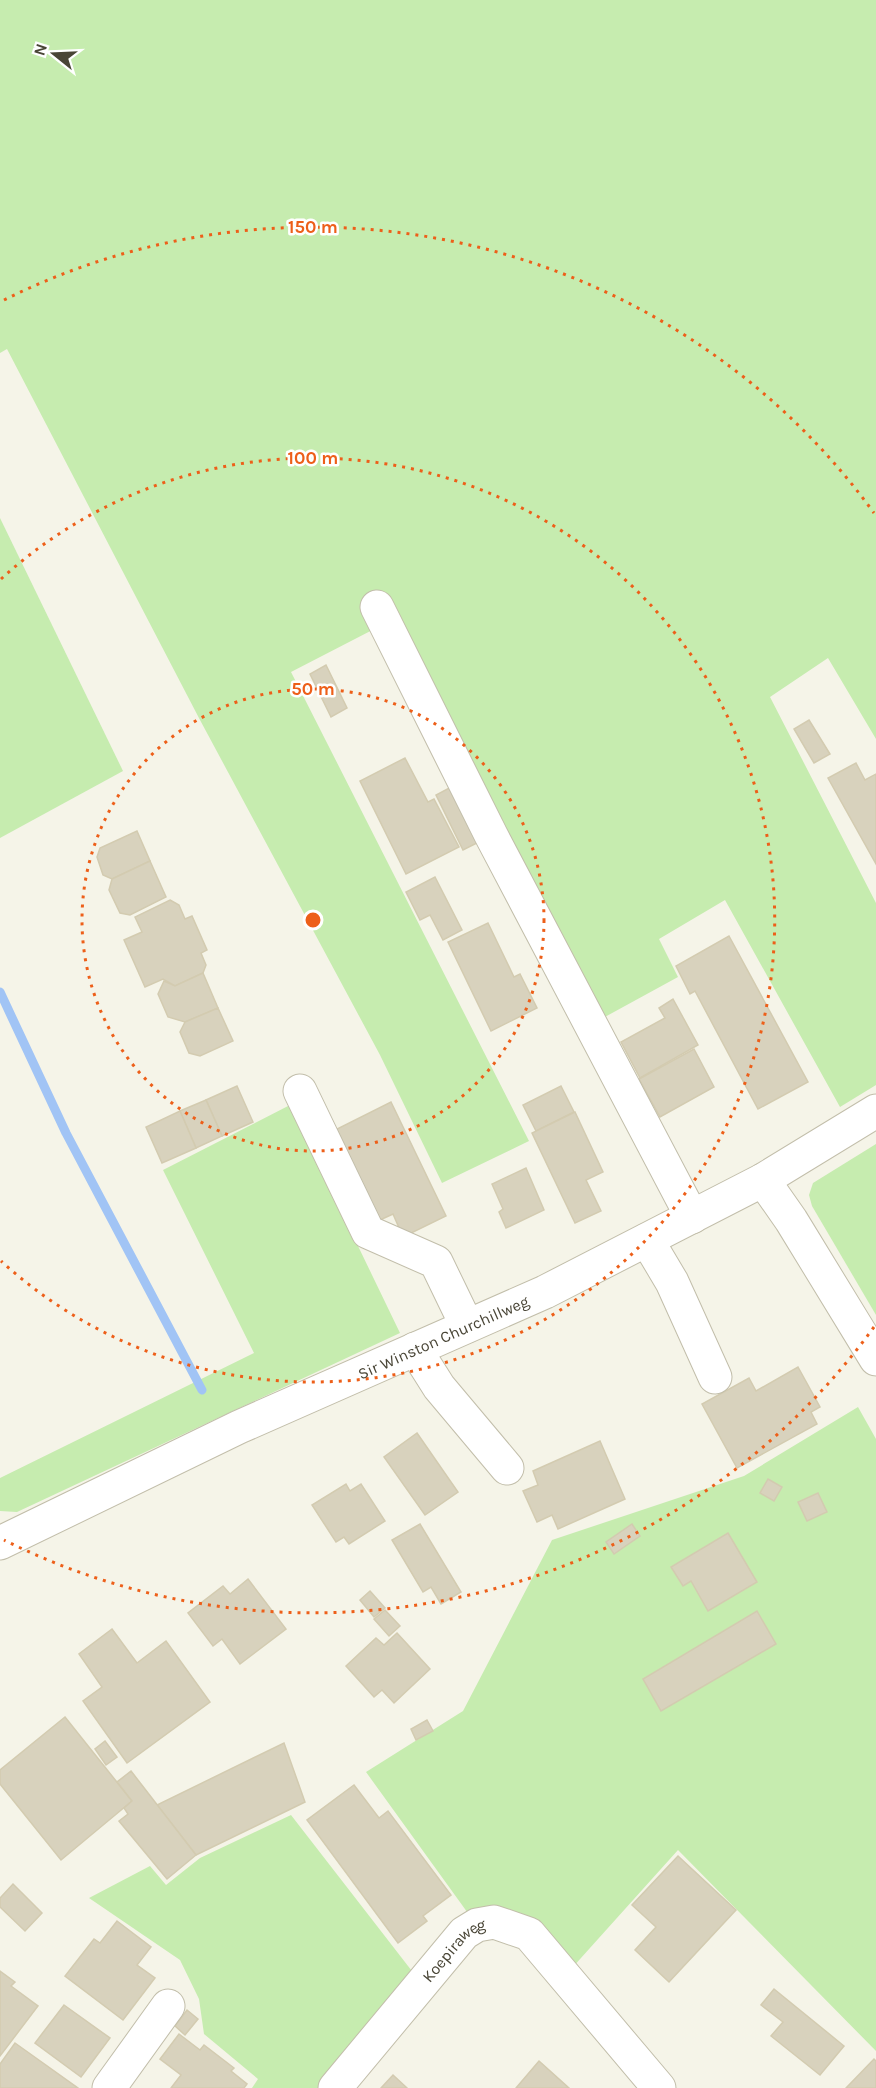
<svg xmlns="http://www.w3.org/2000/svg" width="876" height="2088" viewBox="0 0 876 2088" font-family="Karla,sans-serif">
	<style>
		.green { fill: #c6ecaf }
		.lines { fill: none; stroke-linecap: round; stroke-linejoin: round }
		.stream { stroke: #a1c4f5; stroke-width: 9 }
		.building { fill: #d8d2bd; stroke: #d3cbb0; stroke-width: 1.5 }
		.minor-casing { stroke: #c2beaa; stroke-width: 35 }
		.minor { stroke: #fff; stroke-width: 33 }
		.ring { fill: none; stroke: #ed5f19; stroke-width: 3; stroke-dasharray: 3 6 }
		.labels { text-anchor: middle; stroke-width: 5; stroke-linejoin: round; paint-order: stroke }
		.street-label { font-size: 16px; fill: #494536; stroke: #fff }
		.centre { fill: #ed5f19; stroke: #fff; stroke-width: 3 }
		.ring-label { font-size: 18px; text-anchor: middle; font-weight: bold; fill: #ed5f19; stroke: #fff; stroke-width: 5; stroke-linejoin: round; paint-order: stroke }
	</style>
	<rect width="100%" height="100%" fill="#f5f4e8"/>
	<g class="green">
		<polygon points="0,0 876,0 876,739 828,658 770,697 876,903 876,1085 840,1107 725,900 659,939 678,977 603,1018 384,624 291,672 529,1141 442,1183 380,1055 200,720 7,349 0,353"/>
		<polygon points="0,518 123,771 0,838"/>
		<polygon points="290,1105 400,1333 17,1512 0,1511 0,1478 254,1353 163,1170"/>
		<polygon points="876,1144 876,1315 812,1206 809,1195 813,1183"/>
		<polygon points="858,1407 876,1439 876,2051 678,1850 572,1968 470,1916 366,1772 463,1711 552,1540 744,1476"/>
		<polygon points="291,1815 415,1975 318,2088 252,2088 258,2079 204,2034 199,1999 180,1960 89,1898 150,1866 166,1885 200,1858"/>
	</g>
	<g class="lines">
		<polyline class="stream" points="0,992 66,1133 202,1390"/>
	</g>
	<g class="building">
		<polygon points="326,665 347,708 331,717 310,674"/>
		<polygon points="809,720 830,754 814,763 794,729"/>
		<polygon points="405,758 428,802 434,799 459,847 406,874 360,781"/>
		<polygon points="856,763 865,780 876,774 876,864 828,778"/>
		<polygon points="453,786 481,841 463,850 436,795"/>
		<polygon points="137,831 150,861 112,879 103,875 97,857 100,848"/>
		<polygon points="150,861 166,897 130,915 120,913 109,890 112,879"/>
		<polygon points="435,877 462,930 443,940 430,915 420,920 406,892"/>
		<polygon points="170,900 179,905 185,919 192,916 207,950 201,953 206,965 203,973 175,986 163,979 145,987 124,940 142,932 135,917"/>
		<polygon points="488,923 514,977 520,974 537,1008 491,1031 448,942"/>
		<polygon points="729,936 808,1082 758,1109 695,991 690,994 676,966"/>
		<polygon points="203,973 218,1008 185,1022 168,1017 158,994 164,981 175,986"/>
		<polygon points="673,999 698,1045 640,1078 621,1042 665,1018 659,1008"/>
		<polygon points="218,1008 233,1041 200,1056 189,1053 180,1032 185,1022"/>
		<polygon points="694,1049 714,1087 660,1117 639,1079"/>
		<polygon points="237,1086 253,1122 222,1136 206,1100"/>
		<polygon points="561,1086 574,1112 536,1131 523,1105"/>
		<polygon points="206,1100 222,1136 196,1148 180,1111"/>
		<polygon points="391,1102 446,1216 403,1237 393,1214 380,1220 335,1130"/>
		<polygon points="180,1111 196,1148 162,1163 146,1127"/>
		<polygon points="575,1112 603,1172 586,1180 601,1211 575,1223 532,1133"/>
		<polygon points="526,1168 544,1210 506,1228 499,1212 503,1209 492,1184"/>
		<polygon points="798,1367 820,1407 811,1412 817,1424 737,1468 702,1404 749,1378 756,1391"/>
		<polygon points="417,1433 458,1492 425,1515 384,1457"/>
		<polygon points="600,1441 625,1499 558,1529 552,1515 537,1522 523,1491 538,1485 533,1471"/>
		<polygon points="768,1479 782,1487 774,1501 760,1493"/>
		<polygon points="346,1484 350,1491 361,1484 385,1521 349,1544 344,1537 336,1542 312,1505"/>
		<polygon points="818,1493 827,1512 807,1521 798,1502"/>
		<polygon points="420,1524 461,1592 441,1604 431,1587 423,1592 392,1540"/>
		<polygon points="632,1524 640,1536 614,1554 606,1542"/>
		<polygon points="728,1533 757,1582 708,1611 691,1581 683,1586 671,1567"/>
		<polygon points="248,1579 286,1629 240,1664 222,1639 213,1646 188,1613 223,1586 230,1594"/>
		<polygon points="370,1591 385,1608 374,1617 360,1600"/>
		<polygon points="385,1610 400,1626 389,1636 374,1619"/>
		<polygon points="757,1611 776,1644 661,1711 643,1679"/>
		<polygon points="112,1629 137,1663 166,1641 210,1702 127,1763 83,1701 102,1687 79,1654"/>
		<polygon points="397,1633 430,1669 394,1703 382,1690 374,1697 346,1666 376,1638 384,1645"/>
		<polygon points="65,1717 132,1801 61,1860 0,1784 0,1770"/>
		<polygon points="427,1720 433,1731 416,1740 411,1729"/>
		<polygon points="105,1741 117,1757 106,1765 95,1749"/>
		<polygon points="284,1743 305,1802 196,1855 157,1805"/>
		<polygon points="131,1771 196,1855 167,1879 119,1821 128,1814 124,1808 132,1801 117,1782"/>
		<polygon points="354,1785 379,1818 388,1811 451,1895 423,1916 427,1921 398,1943 307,1820"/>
		<polygon points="678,1856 736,1910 669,1982 635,1950 656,1927 632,1905"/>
		<polygon points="13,1884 42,1913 25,1931 0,1907 0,1898"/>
		<polygon points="117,1921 151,1947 137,1965 155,1978 123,2020 65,1976 94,1939 100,1943"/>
		<polygon points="0,1971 15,1982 11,1986 38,2006 0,2056"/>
		<polygon points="774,1989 844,2046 820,2075 771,2036 783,2022 761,2005"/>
		<polygon points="64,2005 110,2038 81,2077 35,2043"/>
		<polygon points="187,2010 198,2019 185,2035 175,2026"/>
		<polygon points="179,2034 200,2050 204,2045 234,2068 231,2071 247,2084 244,2088 171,2088 181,2075 160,2059"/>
		<polygon points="15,2043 78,2088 0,2088 0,2064"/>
		<polygon points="874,2059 876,2061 876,2088 846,2088"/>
		<polygon points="539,2061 569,2088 516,2088"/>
		<polygon points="393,2075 407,2088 381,2088"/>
	</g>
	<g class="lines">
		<g class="minor-casing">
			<g id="minor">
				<polyline points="377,607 491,835 692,1217"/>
				<polyline points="300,1091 368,1232 436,1262 467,1326"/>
				<polyline points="763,1180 791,1220 876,1359"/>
				<polyline points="647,1240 672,1282 715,1377"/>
				<polyline points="415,1349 439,1387 507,1468"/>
				<path id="s1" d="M0,1543L239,1427L545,1292L763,1180L876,1111"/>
				<polyline points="109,2088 168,2006"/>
				<path id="s2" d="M335,2088L464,1933L477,1925L494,1922L529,1934L659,2088"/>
			</g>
		</g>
		<use href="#minor" class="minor"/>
	</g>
	<g class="ring">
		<circle cx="313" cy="920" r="231"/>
		<path d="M1 579A462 462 0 1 1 1 1261"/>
		<path d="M874 1327A693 693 0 0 1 4 1540M4 300A693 693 0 0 1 874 513"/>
	</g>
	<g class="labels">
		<g class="street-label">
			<text dy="6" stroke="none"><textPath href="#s1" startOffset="489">Sir Winston Churchillweg</textPath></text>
			<text dy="6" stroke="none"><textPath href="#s2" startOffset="183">Koepiraweg</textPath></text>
		</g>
	</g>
	<circle cx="313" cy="920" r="9" class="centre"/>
	<g class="ring-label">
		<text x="313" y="233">150 m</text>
		<text x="313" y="464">100 m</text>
		<text x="313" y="695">50 m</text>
	</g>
	<g transform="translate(54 54) rotate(288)" stroke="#ffffff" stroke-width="4.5" paint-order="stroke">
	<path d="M0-4.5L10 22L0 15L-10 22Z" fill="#494536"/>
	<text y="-9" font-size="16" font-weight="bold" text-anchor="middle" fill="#494536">N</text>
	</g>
</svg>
